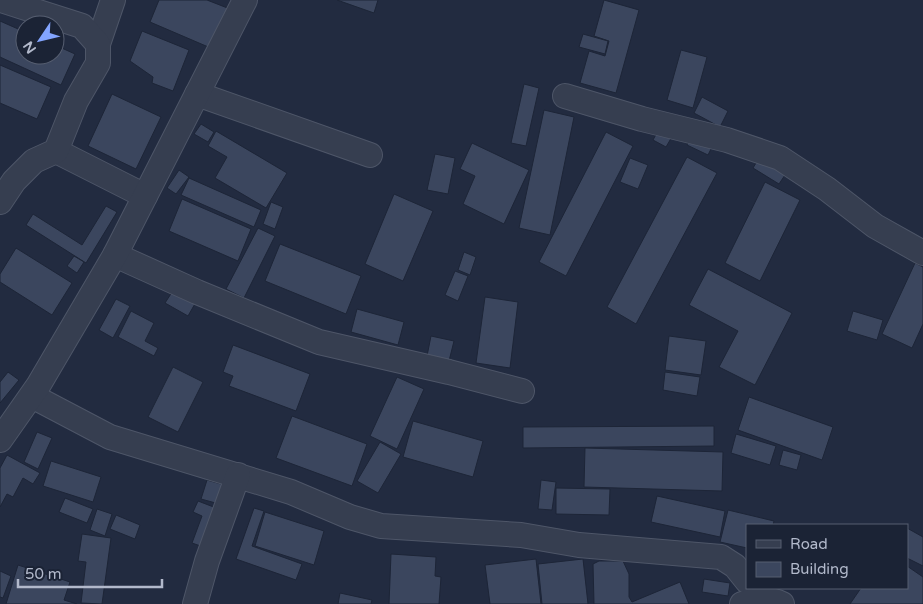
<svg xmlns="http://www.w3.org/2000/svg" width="923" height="604" viewBox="0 0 923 604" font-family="'Varela Round',sans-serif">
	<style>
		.building { fill: #3b465e; stroke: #1d2537 }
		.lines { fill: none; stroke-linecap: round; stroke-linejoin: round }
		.minor-casing { stroke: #4e5668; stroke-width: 26 }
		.minor { stroke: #363e50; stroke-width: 24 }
	</style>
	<rect width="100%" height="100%" fill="#222b40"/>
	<g class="building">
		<polygon points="159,0 207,0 230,9 213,49 150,22"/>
		<polygon points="337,0 378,0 374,13"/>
		<polygon points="604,0 639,10 616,93 580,83 589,51 605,56 609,41 594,36"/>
		<polygon points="0,21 25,32 25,55 55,55 55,45 75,54 61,85 0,57"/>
		<polygon points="142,31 189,50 173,91 152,83 153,77 130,61"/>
		<polygon points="583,34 608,41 605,54 579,47"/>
		<polygon points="681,50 707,57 693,108 667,100"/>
		<polygon points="0,65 51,87 37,119 0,103"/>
		<polygon points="524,84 539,88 526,146 511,143"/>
		<polygon points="112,94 161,117 136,169 88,146"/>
		<polygon points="702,97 728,111 720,127 694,113"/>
		<polygon points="544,110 574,117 550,235 519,228"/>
		<polygon points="201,124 214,132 208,142 194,134"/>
		<polygon points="660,127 673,135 666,147 653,140"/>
		<polygon points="216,131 287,173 266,208 215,178 227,157 208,146"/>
		<polygon points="606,132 633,146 566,276 539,262"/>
		<polygon points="692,133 714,143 708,155 687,145"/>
		<polygon points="472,143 529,170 504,224 463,204 475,176 460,169"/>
		<polygon points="762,153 789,169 779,184 753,168"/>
		<polygon points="435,154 455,158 448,194 427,190"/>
		<polygon points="687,157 717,173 636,324 607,307"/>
		<polygon points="630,158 648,165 638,189 620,182"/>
		<polygon points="179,170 189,177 176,194 167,188"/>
		<polygon points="189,178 261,210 254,227 181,195"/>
		<polygon points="765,182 800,200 760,281 725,263"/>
		<polygon points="394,194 433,211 403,281 365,264"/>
		<polygon points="182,199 251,229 238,261 169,231"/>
		<polygon points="271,202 283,207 275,229 263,224"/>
		<polygon points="106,206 117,212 86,263 26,225 33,214 82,245"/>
		<polygon points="258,228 275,236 244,298 226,289"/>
		<polygon points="280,244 361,276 346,314 265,281"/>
		<polygon points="16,248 72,283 52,315 0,282 0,274"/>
		<polygon points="464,252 476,257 470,275 458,270"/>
		<polygon points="74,256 84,262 77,273 67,266"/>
		<polygon points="915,263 923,267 923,324 912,348 882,334"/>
		<polygon points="708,269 792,313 755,385 719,367 738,331 689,305"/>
		<polygon points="455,271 468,276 458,301 445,295"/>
		<polygon points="174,289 196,302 188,316 165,303"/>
		<polygon points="485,297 518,302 510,368 476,363"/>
		<polygon points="116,299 130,306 113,338 99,330"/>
		<polygon points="357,309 404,322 398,345 351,332"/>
		<polygon points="131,311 154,323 145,341 158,348 154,356 118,337"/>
		<polygon points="853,311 883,320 877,340 847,331"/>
		<polygon points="431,336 454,341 449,361 427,356"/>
		<polygon points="669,336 706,341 701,375 665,370"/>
		<polygon points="233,345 310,374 296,411 229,386 233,376 223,372"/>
		<polygon points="173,367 203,382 178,432 148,417"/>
		<polygon points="8,372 19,380 0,403 0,382"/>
		<polygon points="665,372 700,377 697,396 663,390"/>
		<polygon points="397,377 424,389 397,449 370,436"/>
		<polygon points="749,397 833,427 822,460 738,430"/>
		<polygon points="292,416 367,444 352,486 276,458"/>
		<polygon points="413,421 483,441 473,477 403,457"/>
		<polygon points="714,426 714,446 523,448 523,427"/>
		<polygon points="37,432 52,438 38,469 24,462"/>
		<polygon points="736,434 776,446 770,465 731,453"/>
		<polygon points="380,442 401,454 378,493 357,481"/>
		<polygon points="585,448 723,452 722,491 584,487"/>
		<polygon points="783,450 801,455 797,470 779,465"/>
		<polygon points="7,455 40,473 33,484 23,478 13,497 7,494 0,507 0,468"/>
		<polygon points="51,461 101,477 93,502 43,486"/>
		<polygon points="207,480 228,486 223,505 201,499"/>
		<polygon points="541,480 556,482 552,510 538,509"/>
		<polygon points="556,488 610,489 609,515 556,514"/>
		<polygon points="657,496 725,511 720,537 651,522"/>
		<polygon points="65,498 93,509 87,523 59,512"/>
		<polygon points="198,501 224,511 209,549 192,543 202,516 193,512"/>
		<polygon points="254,508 264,511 252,546 302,564 296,580 236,559"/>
		<polygon points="97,509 112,514 105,536 90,530"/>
		<polygon points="728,510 774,521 773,525 747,525 747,548 720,542"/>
		<polygon points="265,512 324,531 314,565 255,546"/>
		<polygon points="116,515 140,525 135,539 110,529"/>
		<polygon points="907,528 923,537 923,566 907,558"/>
		<polygon points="82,534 111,538 102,604 81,603 86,562 78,561"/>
		<polygon points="391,554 436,557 435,576 441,577 439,604 389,604"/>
		<polygon points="536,559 541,604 490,604 485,565"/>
		<polygon points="583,559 588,604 542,604 538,564"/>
		<polygon points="599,561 623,561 629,574 629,597 632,602 680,582 689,604 594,604 593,564"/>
		<polygon points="18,565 70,582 64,600 77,604 6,604"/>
		<polygon points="907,566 923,577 923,604 850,604 861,588 907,588"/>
		<polygon points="0,571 11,576 3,598 0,597"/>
		<polygon points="704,579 730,583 728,596 702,592"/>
		<polygon points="340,593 372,600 371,604 338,604"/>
	</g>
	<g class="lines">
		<g class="minor-casing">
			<g id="minor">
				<polyline points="98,44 113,0"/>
				<polyline points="197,94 370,155"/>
				<polyline points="565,96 642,119 727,140 780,158 827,189 875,226 923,253"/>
				<polyline points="56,151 145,196"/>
				<polyline points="0,202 14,181 34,161 56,151 76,101 98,63 98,44 82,26 1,0"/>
				<polyline points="115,255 197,292 319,342 449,372 522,391"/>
				<polyline points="32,396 110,437 291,492 350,517 381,526 521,535 579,545 721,557 735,566 747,581"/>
				<polyline points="0,440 38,386 115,255 245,0"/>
				<polyline points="195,604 207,561 238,475"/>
				<path d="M742,604C754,599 770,598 782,604"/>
			</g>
		</g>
		<use href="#minor" class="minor"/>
	</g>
	<rect x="746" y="524" width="162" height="65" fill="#1b2335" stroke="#575f71"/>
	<rect x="756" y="540" width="25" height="8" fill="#363e50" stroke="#575f71"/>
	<text x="790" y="549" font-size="15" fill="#b2b9cb">Road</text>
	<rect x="756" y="562" width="25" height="15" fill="#3b465e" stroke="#575f71"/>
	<text x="790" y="574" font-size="15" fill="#b2b9cb">Building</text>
	<g transform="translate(40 40) rotate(235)"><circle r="24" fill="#1b2335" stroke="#575f71"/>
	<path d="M0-4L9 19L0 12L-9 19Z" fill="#83a5ff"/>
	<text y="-8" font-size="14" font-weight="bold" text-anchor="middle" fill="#b2b9cb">N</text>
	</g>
	<path d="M18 579v8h144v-8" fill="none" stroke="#b2b9cb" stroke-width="2.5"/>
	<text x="25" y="579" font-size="15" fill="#b2b9cb" stroke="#1b2335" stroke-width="4" paint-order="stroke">50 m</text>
</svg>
